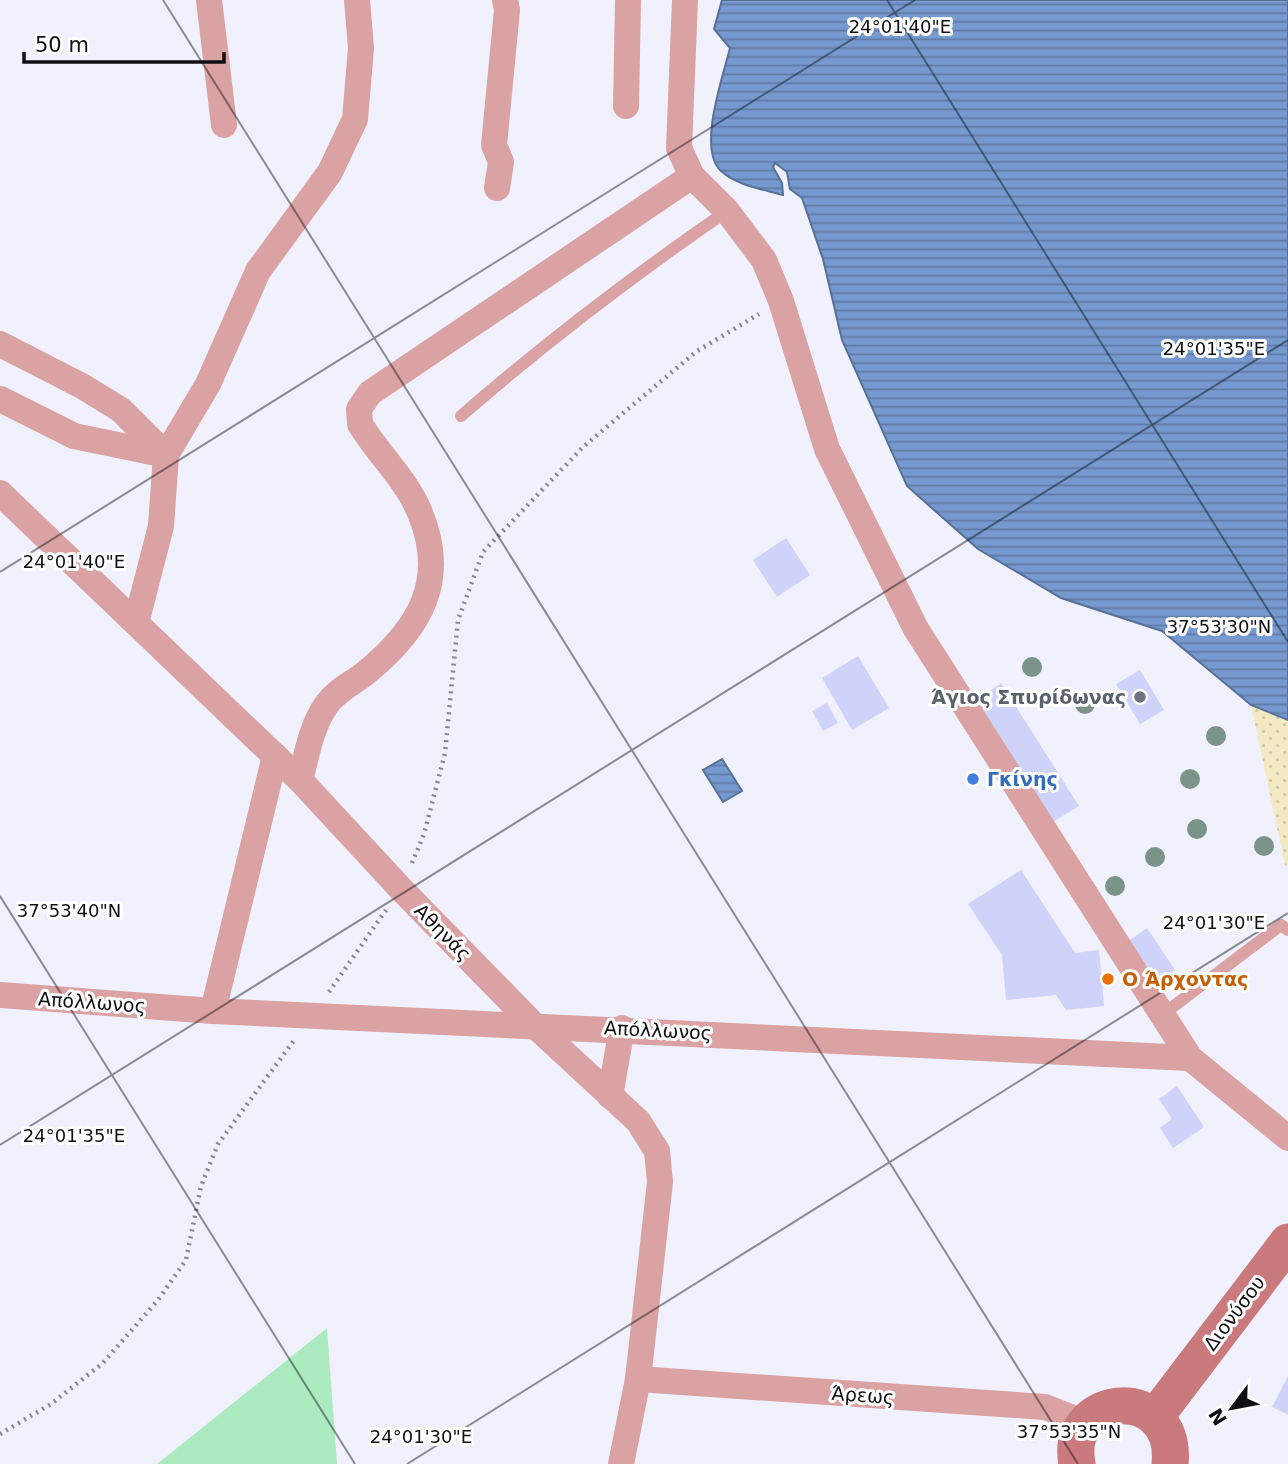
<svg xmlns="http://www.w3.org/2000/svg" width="1288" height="1464" viewBox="0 0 1288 1464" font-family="'DejaVu Sans',sans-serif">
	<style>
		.grass { fill: #acebbf }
		.sand { fill: url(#sand-dots) }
		.water { fill: url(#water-rules); stroke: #577097; stroke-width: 2 }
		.building { fill: #cfd2f9 }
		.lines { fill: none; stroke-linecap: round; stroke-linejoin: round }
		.path { stroke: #85868e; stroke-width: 4.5; stroke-dasharray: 2 5; stroke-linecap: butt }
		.lane { stroke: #daa2a3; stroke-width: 12 }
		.street { stroke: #daa2a3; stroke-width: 26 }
		.secondary { stroke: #ca797d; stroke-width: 37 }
		.tree { fill: #7a948a }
		.ticks { fill: none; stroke: #0f0f13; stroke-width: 2; stroke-opacity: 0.45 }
		.worship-dot { fill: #6b7280; stroke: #fff; stroke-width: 2.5 }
		.shop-dot { fill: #3f7fe0; stroke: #fff; stroke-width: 2.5 }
		.food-dot { fill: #e8710a; stroke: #fff; stroke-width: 2.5 }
		.labels { text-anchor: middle; stroke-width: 6; stroke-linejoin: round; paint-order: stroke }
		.worship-label { font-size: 19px; font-weight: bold; fill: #5b616d; stroke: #fff; text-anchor: end }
		.shop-label { font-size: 19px; font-weight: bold; fill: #366cbe; stroke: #fff; text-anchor: start }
		.street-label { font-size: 19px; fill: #0f0f13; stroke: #fff }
		.food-label { font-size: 19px; font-weight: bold; fill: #c56008; stroke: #fff; text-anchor: start }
		.ticks-label { font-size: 18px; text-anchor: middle; fill: #0f0f13; stroke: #fff; stroke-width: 6; stroke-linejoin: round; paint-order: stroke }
	</style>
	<defs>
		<pattern id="sand-dots" width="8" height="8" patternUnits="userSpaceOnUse" patternTransform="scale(1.75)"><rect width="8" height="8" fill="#f3e9c3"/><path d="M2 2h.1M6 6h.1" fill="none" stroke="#cfc7a7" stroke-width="1.8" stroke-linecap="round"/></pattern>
		<pattern id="water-rules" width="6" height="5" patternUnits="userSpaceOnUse" patternTransform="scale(1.75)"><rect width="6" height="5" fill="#7699cf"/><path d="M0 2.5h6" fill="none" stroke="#5f7ba7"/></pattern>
	</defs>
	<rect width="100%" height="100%" fill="#f0f1fd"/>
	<polygon class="grass" points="327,1328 337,1464 157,1464"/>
	<polygon class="sand" points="1251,705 1288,720 1288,867 1285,865"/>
	<g class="water">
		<path d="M722,0H1288V720L1251,705L1162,631L1061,598L978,549L907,486L842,340L823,259L802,198L790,189L787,172L775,163L773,167L782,183L783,195C762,189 738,186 721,171C697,149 723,77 730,48L714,29Z"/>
		<polygon points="722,759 742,791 723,802 703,770"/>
	</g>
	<g class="building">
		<polygon points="786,538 810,575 777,597 753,560"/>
		<polygon points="858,656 889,708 852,730 822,678"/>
		<polygon points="1140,670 1164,710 1140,724 1116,684"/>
		<polygon points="1001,683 1079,806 1046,826 971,704"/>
		<polygon points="827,703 838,723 823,731 812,711"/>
		<polygon points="1021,870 1075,953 1099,950 1104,1006 1066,1010 1056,995 1006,1000 1002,955 968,904"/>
		<polygon points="1147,928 1175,970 1157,982 1130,940"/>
		<polygon points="1177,1086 1204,1127 1173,1148 1160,1128 1172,1119 1159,1099"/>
		<polygon points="1288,1376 1288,1415 1272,1407"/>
	</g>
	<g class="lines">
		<g class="path">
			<polyline points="412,863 424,834 445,753 458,620 483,552 583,447 697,351 759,314"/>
			<polyline points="329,992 386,910"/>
			<polyline points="0,1434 51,1404 103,1363 158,1300 186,1260 201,1186 218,1144 295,1039"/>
		</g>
		<g class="lane">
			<path d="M461,416C546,342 634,275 727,211"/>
			<polyline points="1162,1015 1281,925 1288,930"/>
		</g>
		<g class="street">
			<polyline points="209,0 224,125"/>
			<polyline points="685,0 679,148 692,176 727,211 764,260 781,301 827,449 916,629 1190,1058"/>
			<polyline points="626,106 628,0"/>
			<polyline points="497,188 501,162 494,145 507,10 505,0"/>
			<polyline points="0,344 82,386 121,410 166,455 161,526 136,623"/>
			<polyline points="0,399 74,436 166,455 208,384 258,271 330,172 355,119 361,48 357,0"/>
			<polyline points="0,493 300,780 401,889 533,1024 638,1121 657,1151 660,1182 638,1379 621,1464"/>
			<path d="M300,780C307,755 311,726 327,704C338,689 354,683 368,671C420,628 448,580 420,513C407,480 378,454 360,424L359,409L370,393L692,176"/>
			<polyline points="0,995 213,1011 1190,1058 1288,1138"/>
			<polyline points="213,1011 275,756"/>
			<polyline points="610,1096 622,1028"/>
			<polyline points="638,1379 1045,1407 1086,1423"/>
		</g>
		<g class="secondary">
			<polyline points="1155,1417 1288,1242"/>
			<path d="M1077,1464C1063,1390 1178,1383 1170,1464"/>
		</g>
	</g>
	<g class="tree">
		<circle cx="1032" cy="667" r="10"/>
		<circle cx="1085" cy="704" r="10"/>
		<circle cx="1216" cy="736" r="10"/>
		<circle cx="1190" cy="779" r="10"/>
		<circle cx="1197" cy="829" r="10"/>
		<circle cx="1264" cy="846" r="10"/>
		<circle cx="1155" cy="857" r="10"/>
		<circle cx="1115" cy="886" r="10"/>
	</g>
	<path class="ticks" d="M163,0L1078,1464M887,0L1288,642M0,572L915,0M0,896L355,1464M0,1145L1288,340M407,1464L1288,913"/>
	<circle class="worship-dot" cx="1140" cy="697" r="7"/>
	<circle class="shop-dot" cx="973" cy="779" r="7"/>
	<circle class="food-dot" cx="1108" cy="979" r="7"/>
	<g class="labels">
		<g class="worship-label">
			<text x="1126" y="704">Άγιος Σπυρίδωνας</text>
		</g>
		<g class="shop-label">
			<text x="987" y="786">Γκίνης</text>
		</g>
		<g class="street-label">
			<text transform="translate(443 932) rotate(45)" y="7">Αθηνάς</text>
			<text transform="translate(92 1002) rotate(4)" y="7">Απόλλωνος</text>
			<text transform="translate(658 1030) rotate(3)" y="7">Απόλλωνος</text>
			<text transform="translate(1234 1313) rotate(-53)" y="7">Διονύσου</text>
			<text transform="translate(863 1395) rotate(4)" y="7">Άρεως</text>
		</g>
		<g class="food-label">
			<text x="1122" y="986">Ο Άρχοντας</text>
		</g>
	</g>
	<g class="ticks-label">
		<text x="900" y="33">24°01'40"E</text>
		<text x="1214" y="355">24°01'35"E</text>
		<text x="74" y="568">24°01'40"E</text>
		<text x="1219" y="633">37°53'30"N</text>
		<text x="69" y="917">37°53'40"N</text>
		<text x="1214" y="929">24°01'30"E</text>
		<text x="74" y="1142">24°01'35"E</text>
		<text x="1069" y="1438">37°53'35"N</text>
		<text x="421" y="1443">24°01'30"E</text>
	</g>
	<g transform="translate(1232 1408) rotate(238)" stroke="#ffffff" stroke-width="5" paint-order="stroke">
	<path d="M0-5L12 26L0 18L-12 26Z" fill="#0f0f13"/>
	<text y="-10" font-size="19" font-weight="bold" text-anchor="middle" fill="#0f0f13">N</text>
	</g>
	<path d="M24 52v10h200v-10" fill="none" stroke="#0f0f13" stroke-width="3.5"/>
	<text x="35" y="52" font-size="21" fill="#0f0f13" stroke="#ffffff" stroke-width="5" paint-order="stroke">50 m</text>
</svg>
